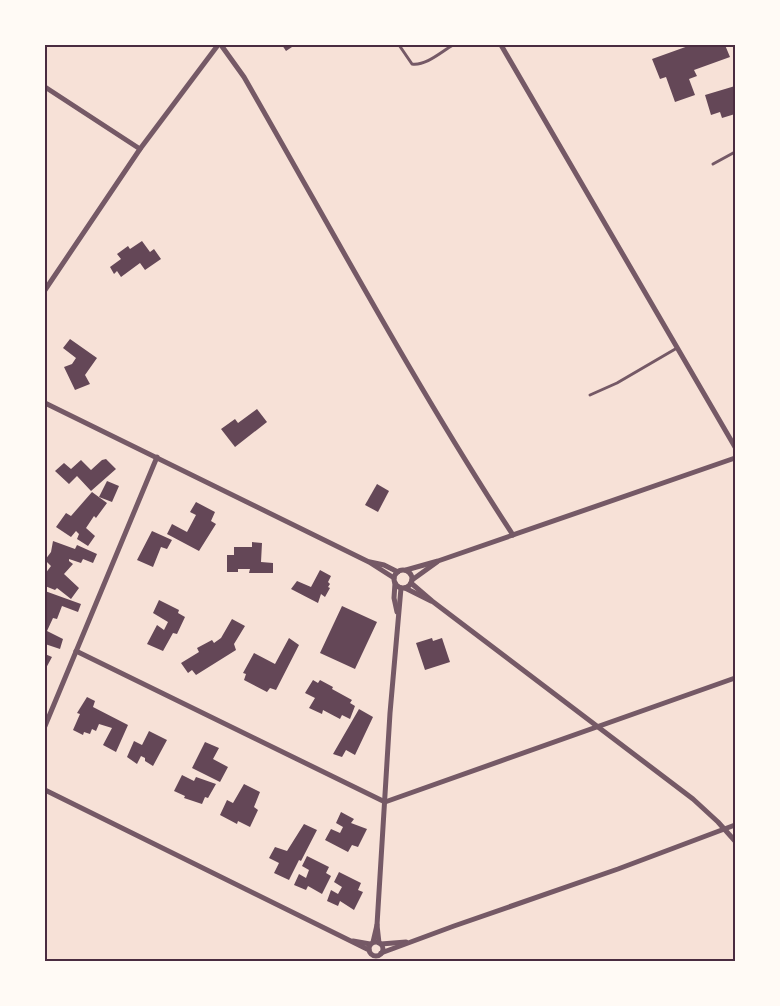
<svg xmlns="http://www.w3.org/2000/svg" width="780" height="1006" viewBox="0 0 780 1006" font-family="Overpass,sans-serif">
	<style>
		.building { fill: #644757 }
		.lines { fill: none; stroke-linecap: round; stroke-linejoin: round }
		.service { stroke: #755966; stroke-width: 3 }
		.minor { stroke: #755966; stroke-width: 5 }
		.neatline { fill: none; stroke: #4a2c40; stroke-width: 2 }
	</style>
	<rect width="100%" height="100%" fill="#f7e1d7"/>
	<g class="building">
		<polygon points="282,45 295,45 286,51"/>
		<polygon points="691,45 725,45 730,57 694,70 697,76 689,79 695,95 675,102 666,77 660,79 652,59"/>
		<polygon points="735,86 735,114 722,118 720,112 711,115 705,95"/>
		<polygon points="142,241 150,252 154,249 161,259 145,270 140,263 121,277 117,271 114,274 110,267 121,259 117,254 128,246 130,249"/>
		<polygon points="70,339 97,358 85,375 90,384 75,390 64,367 72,364 76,358 63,348"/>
		<polygon points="257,409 267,422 235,447 221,429 235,419 238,423"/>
		<polygon points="106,459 116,469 91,491 77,476 69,484 55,471 64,463 71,469 81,460 91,470 102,460"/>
		<polygon points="107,481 119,486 112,502 99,497"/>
		<polygon points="377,484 389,491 378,512 365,505"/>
		<polygon points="92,492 107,503 96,518 94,516 86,528 95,536 88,546 77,539 79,534 76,531 71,537 56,527 66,513 71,516"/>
		<polygon points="196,502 215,512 211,521 216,524 199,551 167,534 172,524 187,532 196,515 190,512"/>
		<polygon points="152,531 172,540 167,549 161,547 153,567 137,560"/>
		<polygon points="53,541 75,549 77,545 97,554 93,563 83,559 81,563 69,559 69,561 73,564 64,574 79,588 71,599 57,588 55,590 45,586 45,574 51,566 45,560 51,552"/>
		<polygon points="252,542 262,543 261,562 273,563 273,573 249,573 250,569 238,569 238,572 227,572 227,555 234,555 234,547 252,547"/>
		<polygon points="320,570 331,576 328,582 330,584 328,587 330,588 325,597 321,594 318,603 291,589 297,581 311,587"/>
		<polygon points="45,591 81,604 78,612 62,606 57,619 53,618 47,631 63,639 60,649 45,644"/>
		<polygon points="159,600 179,610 178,613 185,617 177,634 173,633 163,651 147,644 157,625 164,630 168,622 153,613"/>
		<polygon points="342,606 377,622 355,669 320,653"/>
		<polygon points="232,619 245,626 234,644 236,650 196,675 192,670 188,673 181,663 199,652 197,648 212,640 214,643 221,638"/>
		<polygon points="289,638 299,645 276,690 270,688 267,692 244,680 246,674 243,673 254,653 275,664"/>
		<polygon points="432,638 433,641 442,638 450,662 425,670 416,643"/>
		<polygon points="45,654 52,657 45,670"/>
		<polygon points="313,680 318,683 320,680 333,687 332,689 352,700 350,703 355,706 350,719 342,715 340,719 323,710 322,714 309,708 315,698 305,693"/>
		<polygon points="87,697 95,701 93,707 128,725 116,752 103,745 112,728 99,724 96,731 92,729 90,734 84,732 83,735 73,730 80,714 77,713"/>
		<polygon points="359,709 373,717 355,755 346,750 342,757 333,754"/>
		<polygon points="149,731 167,740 153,766 145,761 145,758 141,756 137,764 127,757 134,741 142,745"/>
		<polygon points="205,742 219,748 213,759 228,767 220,782 192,768"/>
		<polygon points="182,775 194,781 196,777 216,784 208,798 205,797 202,804 184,798 185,796 174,791"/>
		<polygon points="244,784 260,792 254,807 258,810 250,827 238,821 237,824 220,815 227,800 233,803"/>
		<polygon points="341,812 354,819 351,823 367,829 358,847 352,845 348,852 325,840 331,829 340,833 343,827 336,823"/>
		<polygon points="304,824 317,830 301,861 299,860 289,880 274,873 279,863 269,858 275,847 287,851"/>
		<polygon points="307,856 329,867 326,873 331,876 322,894 308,886 306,890 294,885 299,874 306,878 309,870 302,866"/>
		<polygon points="339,872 361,883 358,890 363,892 354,910 340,901 338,906 327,901 331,890 338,894 342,887 334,882"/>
	</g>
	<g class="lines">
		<g class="service">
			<path d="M399,45L412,64C426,66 441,52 453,45"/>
			<polyline points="713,164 735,152"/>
			<polyline points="590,395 617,383 677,348"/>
		</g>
		<g class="minor">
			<path d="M221,45L244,77C332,230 416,387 513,535"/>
			<polyline points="501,45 735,447"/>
			<polyline points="45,87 140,149"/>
			<polyline points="45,290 140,149 218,45"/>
			<polyline points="45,403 369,562 394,578"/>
			<polyline points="370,562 384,565 398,572"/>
			<polyline points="406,570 438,561 735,458"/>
			<circle cx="403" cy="579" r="9"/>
			<polyline points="412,580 437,562"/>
			<polyline points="395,583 394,598 397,612"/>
			<polyline points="411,583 432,601 693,799 718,822 735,841"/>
			<polyline points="405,588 431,601"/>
			<polyline points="76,651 385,802 735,678"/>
			<polyline points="45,726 157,457"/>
			<polyline points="45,790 369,950"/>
			<polyline points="353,941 370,944"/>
			<polyline points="373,942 377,925"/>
			<circle cx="376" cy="949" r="7"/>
			<polyline points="379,943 377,925 390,713 401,588"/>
			<polyline points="381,944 406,942"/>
			<polyline points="381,953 454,926 618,869 735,825"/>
		</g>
	</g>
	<rect width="780" height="1006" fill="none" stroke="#fffaf5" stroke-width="93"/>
	<rect x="46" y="46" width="688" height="914" class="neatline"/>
</svg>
